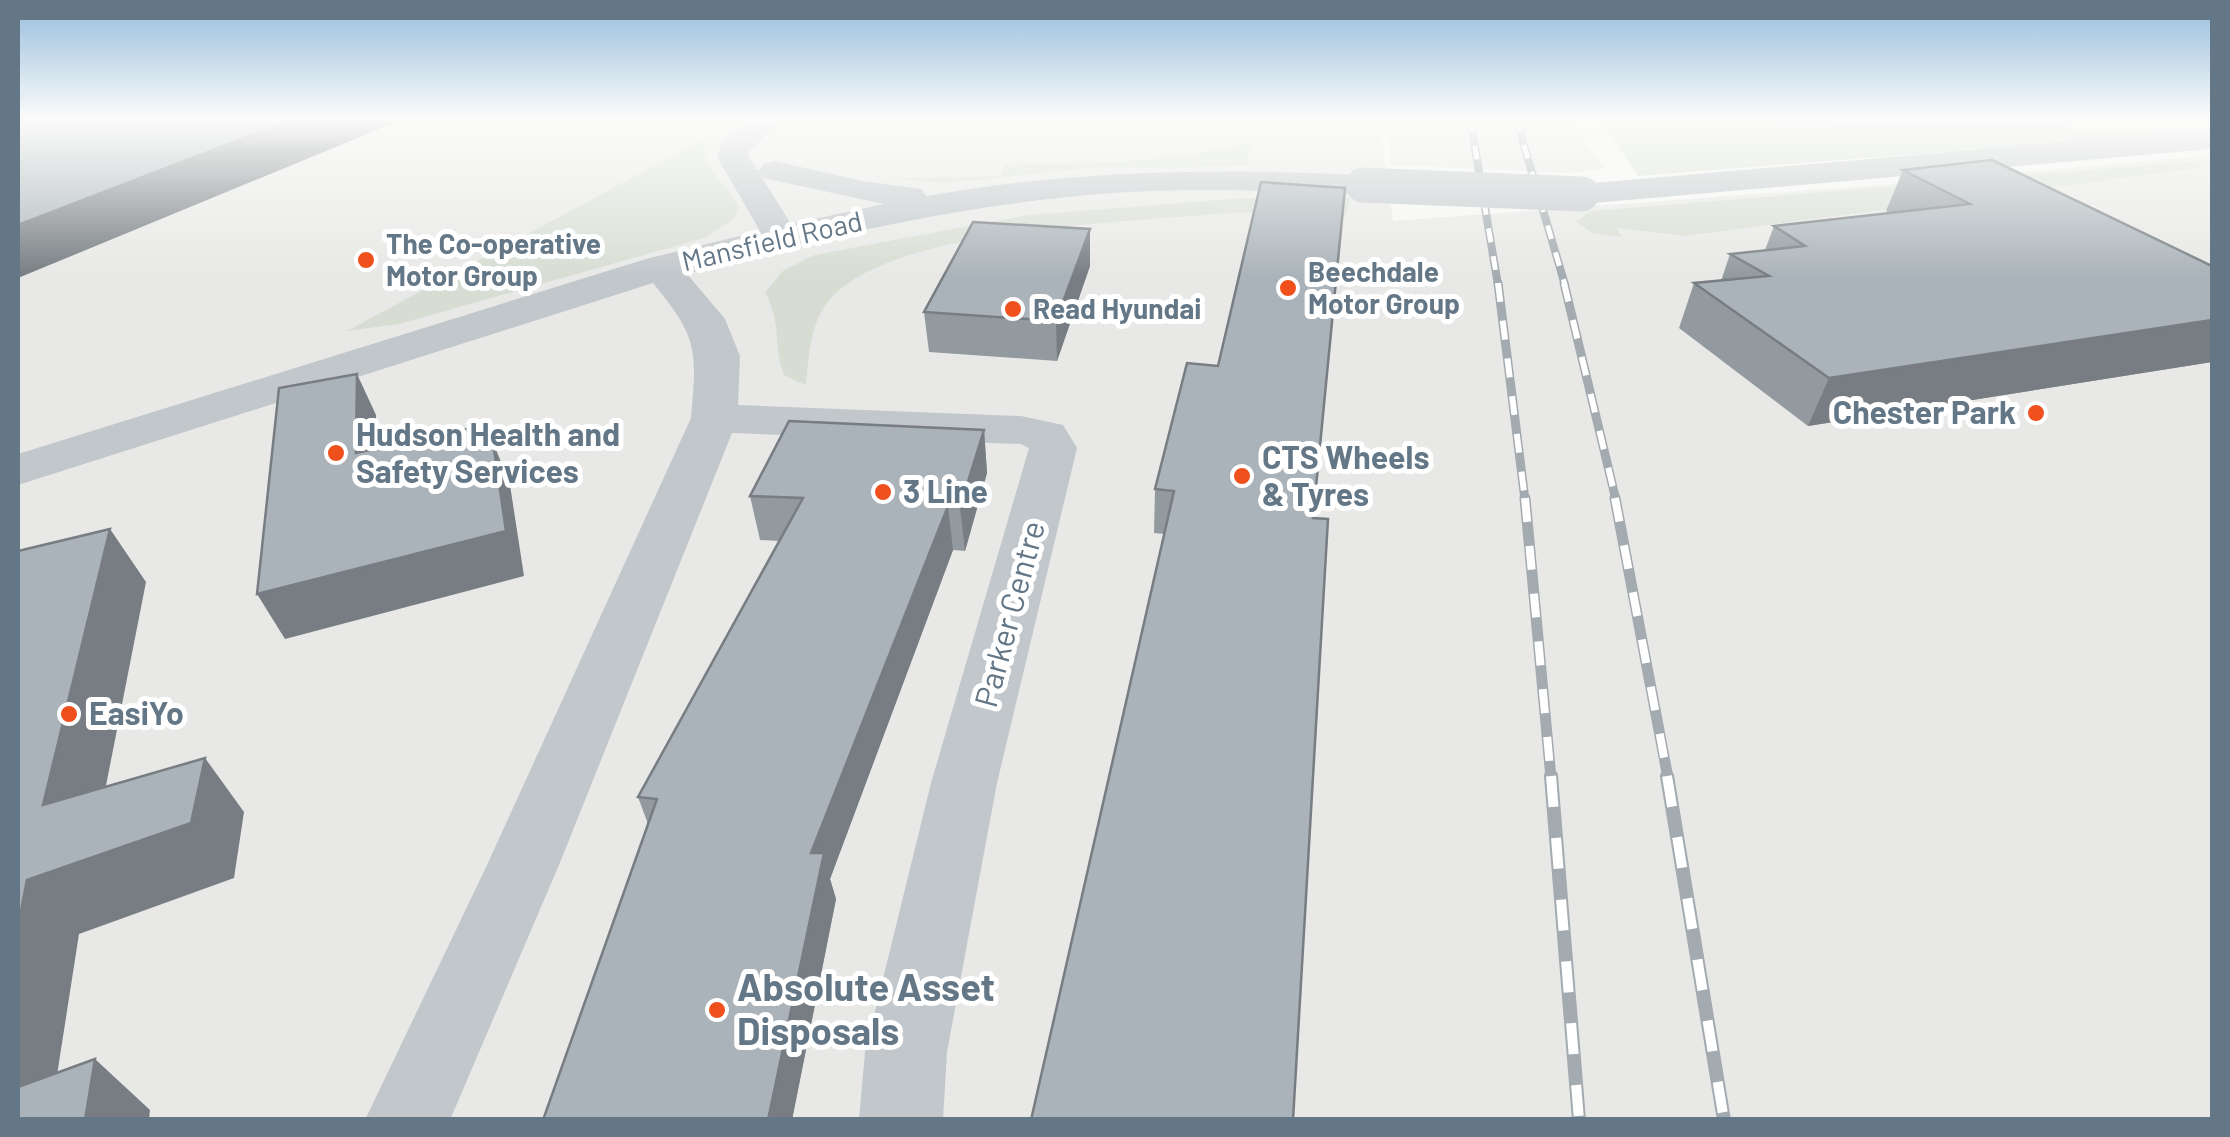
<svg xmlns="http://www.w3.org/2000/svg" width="2230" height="1137" viewBox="0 0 2230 1137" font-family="Barlow,sans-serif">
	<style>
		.built { fill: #e8e9e7 }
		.green { fill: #d7ddd3 }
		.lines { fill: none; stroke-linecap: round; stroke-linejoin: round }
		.minor { fill: #c2c7cb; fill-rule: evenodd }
		.rail-far3-casing { stroke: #a3aab0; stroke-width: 8 }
		.rail-far2-casing { stroke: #a3aab0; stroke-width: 9 }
		.rail-far1-casing { stroke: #a3aab0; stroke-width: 11 }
		.rail-casing { stroke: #a3aab0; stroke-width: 14 }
		.rail-far3 { stroke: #fff; stroke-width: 5; stroke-dasharray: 14; stroke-linecap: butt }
		.rail-far2 { stroke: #fff; stroke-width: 6; stroke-dasharray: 19; stroke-linecap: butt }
		.rail-far1 { stroke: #fff; stroke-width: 8; stroke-dasharray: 24; stroke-linecap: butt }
		.rail { stroke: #fff; stroke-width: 10; stroke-dasharray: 31; stroke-linecap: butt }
		.minor-bridge { stroke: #c2c7cb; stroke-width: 35 }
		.wall { fill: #929a9f }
		.shaded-wall { fill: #777d82 }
		.building { fill: #aab3b9; stroke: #777d82; stroke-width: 2.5 }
		.poi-dot { fill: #f0501c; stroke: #fff; stroke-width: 4 }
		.labels { text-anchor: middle; stroke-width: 10; stroke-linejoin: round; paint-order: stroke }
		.far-street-label { font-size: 28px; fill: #647787; stroke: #fff }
		.far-poi-label { font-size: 28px; font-weight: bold; fill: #647787; stroke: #fff; text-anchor: start }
		.poi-label { font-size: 32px; font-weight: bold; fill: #647787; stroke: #fff; text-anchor: start }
		.street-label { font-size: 32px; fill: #647787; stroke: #fff }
		.near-poi-label { font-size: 38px; font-weight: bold; fill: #647787; stroke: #fff; text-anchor: start }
	</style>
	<rect width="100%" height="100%" fill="#f7f8f4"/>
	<g class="built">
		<polygon points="84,118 1379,118 1393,221 1918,182 2212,155 2212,1119 18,1119 18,141"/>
		<polygon points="1386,118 1571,118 1604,168 1572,173 1391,165"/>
	</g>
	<g class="green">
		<polygon points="1599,118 1733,118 1790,125 2212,131 1638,176"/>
		<path d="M706,138C697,166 727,182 739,207L735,218L704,238L399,324L347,331Z"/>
		<path d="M1251,142L1247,166L1090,168L945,183L893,179L1000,176L1004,165C1090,163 1167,164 1251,142Z"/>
		<polygon points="2200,161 2198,168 1685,236 1616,228 1622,237 1592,233 1576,221 1591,211"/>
		<path d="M1244,198H1350L1346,217C1303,216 1257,210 1215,214C1122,223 894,228 831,298C810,322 809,354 806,385L785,376C772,348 783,326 765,292L783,271L814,255L1028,215Z"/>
	</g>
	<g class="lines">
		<g class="minor">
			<path d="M750,118H784L749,152V157L791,224L884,204L763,178L758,171L763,164L775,161L862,181L921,189L926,196C1072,170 1216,168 1363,175L1375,178L1380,185L1375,192L1363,195C1280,191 1195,187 1112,193C967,204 826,235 687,274L725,319L740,356L738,405L1021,416L1063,425L1077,448L997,783L947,1052L943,1120H859L865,1052L931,783L1029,448L1021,444L732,433L559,865L450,1120H365L487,865L691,418C697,349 698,338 653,283L18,485V454L646,259L760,231L717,157L722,142Z"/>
			<polygon points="1766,118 2070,118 2072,121 2068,128 2057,130 1781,127 1770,124"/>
			<polygon points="2212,129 2212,149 1582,204 1570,201 1565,194 1570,187 1582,184"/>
		</g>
		<g class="rail-far3-casing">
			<g id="rail-far3">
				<polyline points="1470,118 1498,285"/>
				<polyline points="1516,118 1565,285"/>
			</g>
		</g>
		<g class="rail-far2-casing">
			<g id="rail-far2">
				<polyline points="1498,283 1525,500"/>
				<polyline points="1564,283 1616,500"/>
			</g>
		</g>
		<g class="rail-far1-casing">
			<g id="rail-far1">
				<polyline points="1525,498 1551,778"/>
				<polyline points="1615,498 1668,778"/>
			</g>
		</g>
		<g class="rail-casing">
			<g id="rail">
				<polyline points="1551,776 1579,1120"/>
				<polyline points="1667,776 1724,1120"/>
			</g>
		</g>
		<use href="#rail-far3" class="rail-far3"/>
		<use href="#rail-far2" class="rail-far2"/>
		<use href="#rail-far1" class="rail-far1"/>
		<use href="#rail" class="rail"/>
		<polyline class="minor-bridge" points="1363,185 1582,194"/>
	</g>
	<g class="wall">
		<polygon points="1903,170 2212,266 2212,362 1808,426 1679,328 1694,283 1721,281 1730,254 1765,250 1774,226 1890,213 1886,211"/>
		<polygon points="1090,229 1090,266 1057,361 929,352 924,312"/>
		<polygon points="1187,363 1313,518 1164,534 1154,533 1155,489"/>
		<polygon points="984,430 987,473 965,551 953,550 830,879 836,899 792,1120 543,1120 648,824 638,797 779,541 760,540 750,496"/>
	</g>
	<g class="shaded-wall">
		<polygon points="296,118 406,118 18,278 18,225"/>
		<polygon points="1090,229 1090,266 1057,361 1056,321"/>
		<polygon points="2212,320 2212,362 1808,426 1829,378"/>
		<polygon points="357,374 376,415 377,496 356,453"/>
		<polygon points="471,428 488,470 472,446"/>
		<polygon points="984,430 987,473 965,551 960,507"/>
		<polygon points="493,442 510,485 524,576 285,639 257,594"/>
		<polygon points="948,506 953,550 830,879 836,899 792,1120 768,1120 811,853"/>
		<polygon points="110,529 146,582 92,857 205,758 244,812 234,878 79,934 50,1120 18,1120 18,926 43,805"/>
		<polygon points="95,1059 150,1110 149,1120 85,1120"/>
	</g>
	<g class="building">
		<polygon points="28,118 296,118 18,225 18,122"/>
		<polygon points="1992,160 2212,266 2212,320 1829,378 1694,283 1769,276 1730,254 1805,246 1774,226 1970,204 1903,170"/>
		<polygon points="1261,182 1345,188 1313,518 1328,519 1293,1120 1031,1120 1174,491 1155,489 1187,363 1218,366"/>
		<polygon points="973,222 1090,229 1056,321 924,312"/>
		<polygon points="357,374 356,453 471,428 472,446 493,442 506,531 257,594 279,388"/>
		<polygon points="789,421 984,430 960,507 948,506 811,853 824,853 768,1120 543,1120 657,799 638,797 803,498 750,496"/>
		<polygon points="110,529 43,805 205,758 191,823 27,880 18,926 18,551"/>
		<polygon points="95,1059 85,1120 18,1120 18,1087"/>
	</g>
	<linearGradient id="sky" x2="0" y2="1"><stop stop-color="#96bcdd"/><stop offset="0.43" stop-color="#fbfcfa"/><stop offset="1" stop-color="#fbfcfa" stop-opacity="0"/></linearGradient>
	<rect width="2230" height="277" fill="url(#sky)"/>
	<g class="poi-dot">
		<circle cx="366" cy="260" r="10"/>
		<circle cx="1288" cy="288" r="10"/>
		<circle cx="1013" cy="309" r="10"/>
		<circle cx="2036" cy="413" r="10"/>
		<circle cx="336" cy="453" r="10"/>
		<circle cx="1242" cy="476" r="10"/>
		<circle cx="883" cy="492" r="10"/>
		<circle cx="69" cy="714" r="10"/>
		<circle cx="717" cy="1010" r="10"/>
	</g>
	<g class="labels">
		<g class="far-street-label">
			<text transform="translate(772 241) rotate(-13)" y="10">Mansfield Road</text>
		</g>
		<g class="far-poi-label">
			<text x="386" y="254">The Co-operative<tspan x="386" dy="32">Motor Group</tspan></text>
			<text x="1308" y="282">Beechdale<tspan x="1308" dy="32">Motor Group</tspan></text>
			<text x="1033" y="319">Read Hyundai</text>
		</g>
		<g class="poi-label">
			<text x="2016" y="424" text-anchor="end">Chester Park</text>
			<text x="356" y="446">Hudson Health and<tspan x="356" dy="37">Safety Services</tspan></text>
			<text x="1262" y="469">CTS Wheels<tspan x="1262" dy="37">&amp; Tyres</tspan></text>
			<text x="903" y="503">3 Line</text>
			<text x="89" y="725">EasiYo</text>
		</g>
		<g class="street-label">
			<text transform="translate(1010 614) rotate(-75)" y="11">Parker Centre</text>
		</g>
		<g class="near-poi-label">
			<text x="737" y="1001">Absolute Asset<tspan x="737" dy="44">Disposals</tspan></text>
		</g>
	</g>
	<rect width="2230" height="1137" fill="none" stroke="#647787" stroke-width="40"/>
</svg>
